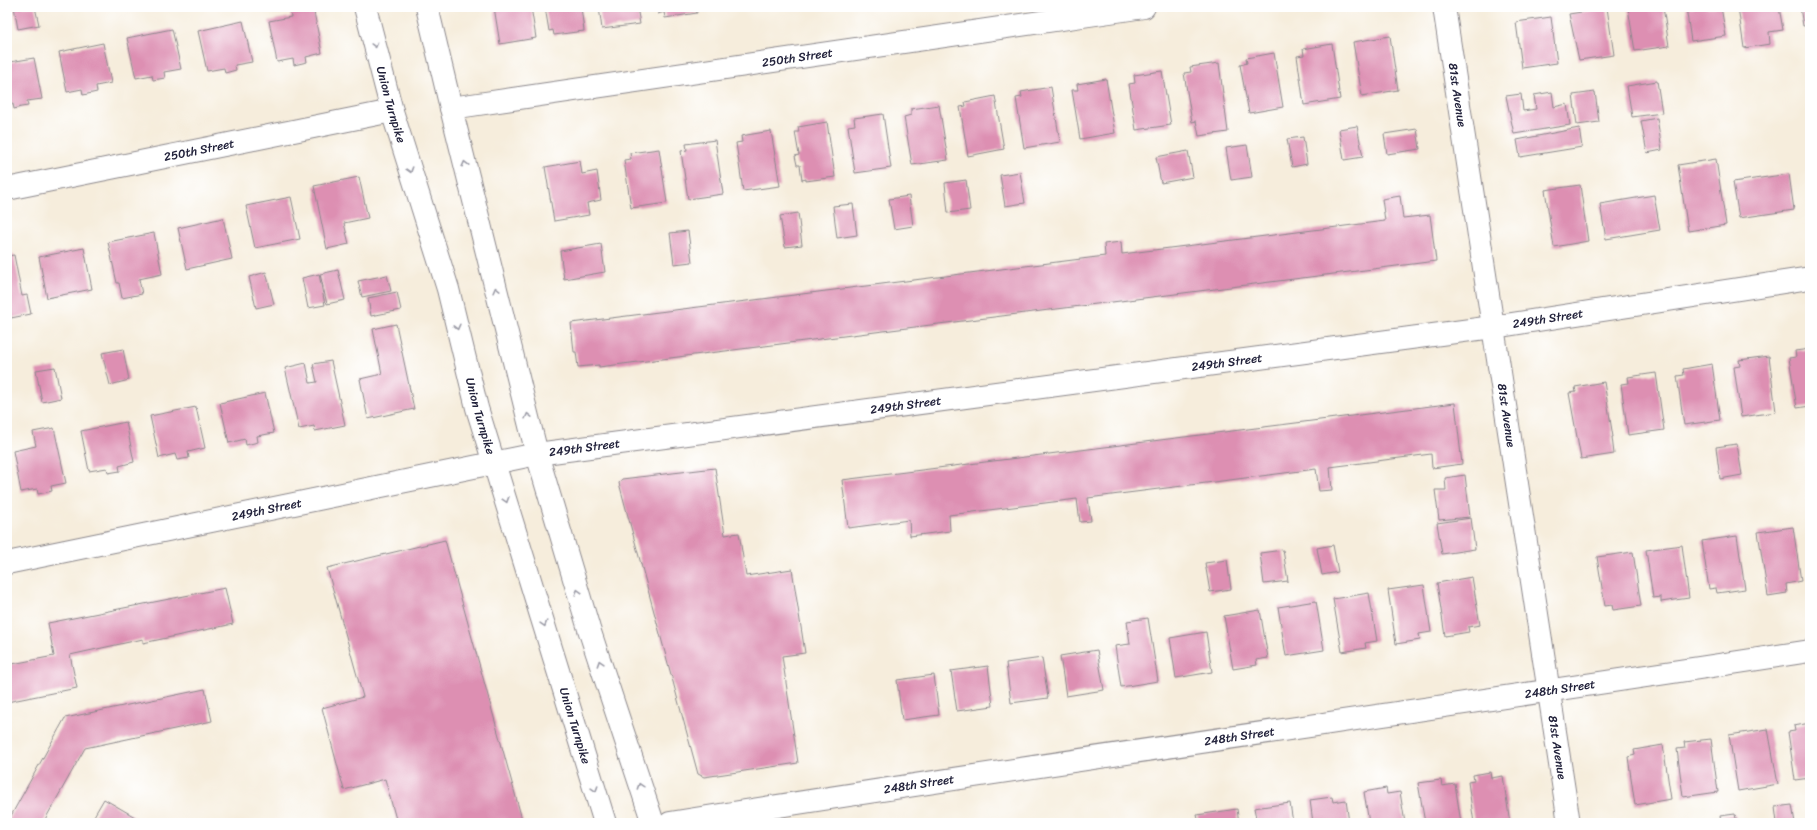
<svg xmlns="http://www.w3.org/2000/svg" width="1817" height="830" viewBox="0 0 1817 830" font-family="Sriracha,sans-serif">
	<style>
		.building { fill: #dd8fb2 }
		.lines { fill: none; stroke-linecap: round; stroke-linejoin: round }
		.minor-casing { stroke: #8c888c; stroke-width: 24 }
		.major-casing { stroke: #8c888c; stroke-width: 24 }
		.minor { stroke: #fff; stroke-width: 22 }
		.major { stroke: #fff; stroke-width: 22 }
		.oneway { stroke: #9c9ca7 }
		.labels { text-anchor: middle; stroke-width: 3; stroke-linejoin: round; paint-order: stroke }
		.street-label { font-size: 12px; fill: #22223b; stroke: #fff }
	</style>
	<rect width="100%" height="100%" fill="#fff"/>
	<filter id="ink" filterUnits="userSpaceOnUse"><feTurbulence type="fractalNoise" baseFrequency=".025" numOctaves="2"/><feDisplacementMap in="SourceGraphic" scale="8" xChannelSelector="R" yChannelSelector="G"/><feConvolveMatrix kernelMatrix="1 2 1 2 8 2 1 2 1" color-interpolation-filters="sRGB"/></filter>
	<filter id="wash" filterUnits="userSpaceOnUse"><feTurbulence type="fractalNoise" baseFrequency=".012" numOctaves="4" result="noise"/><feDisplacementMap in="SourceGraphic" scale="16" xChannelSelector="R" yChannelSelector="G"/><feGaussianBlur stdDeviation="0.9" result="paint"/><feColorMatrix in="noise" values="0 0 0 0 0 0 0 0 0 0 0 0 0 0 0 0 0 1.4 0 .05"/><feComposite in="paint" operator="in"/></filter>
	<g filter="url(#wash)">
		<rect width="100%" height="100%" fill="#f6eddc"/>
		<g id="blocks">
			<g class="building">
				<polygon points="14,7 35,7 39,25 18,29"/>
				<polygon points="289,7 313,7 322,53 306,57 307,62 294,65 293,59 277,62 269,21 291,17"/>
				<polygon points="494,7 531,7 536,38 500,44"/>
				<polygon points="545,7 581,7 584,31 554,35 553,30 549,31"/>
				<polygon points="599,7 637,7 640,24 602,29"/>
				<polygon points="657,7 696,7 697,13 665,18 664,12 658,14"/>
				<polygon points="715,7 732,7 733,8 716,10"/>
				<polygon points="1635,7 1663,7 1669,46 1635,51 1628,8"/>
				<polygon points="1686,7 1721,7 1726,36 1691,41"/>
				<polygon points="1738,7 1779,7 1783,30 1769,32 1770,44 1744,48"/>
				<polygon points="1800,7 1810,7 1810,25 1803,26"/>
				<polygon points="1607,8 1614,55 1579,60 1569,14"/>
				<polygon points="1551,17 1557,63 1522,68 1516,22"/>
				<polygon points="243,21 252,62 235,65 236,70 225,73 224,68 207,71 198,31"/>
				<polygon points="172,29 181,69 164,72 165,78 153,80 152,75 136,78 127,38"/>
				<polygon points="1390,36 1398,90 1362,96 1353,42"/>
				<polygon points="103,43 111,83 96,86 97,92 83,95 82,89 67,92 59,52"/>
				<polygon points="1332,44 1340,99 1304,105 1297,56 1304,55 1303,49"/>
				<polygon points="8,51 10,62 34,58 42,99 27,101 28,106 21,107 14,109 13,104 7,105"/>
				<polygon points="1274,53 1283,107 1249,113 1240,65 1247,63 1246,58"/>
				<polygon points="1219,63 1228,132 1199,136 1196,121 1192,122 1184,73 1191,72 1190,67"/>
				<polygon points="1162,71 1171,125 1136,130 1129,84 1135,83 1134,75"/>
				<polygon points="1106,79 1115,133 1080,139 1072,90 1078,90 1077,84"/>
				<polygon points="1657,81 1662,113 1632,117 1627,86"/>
				<polygon points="1051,87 1060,142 1024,148 1016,98 1022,97 1021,92"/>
				<polygon points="1552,92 1554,107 1567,104 1570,125 1514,134 1506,96 1521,94 1523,111 1536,109 1534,95"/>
				<polygon points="1595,92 1599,122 1577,125 1573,95"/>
				<polygon points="995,96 1004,149 968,156 960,107 966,106 965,102"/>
				<polygon points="939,105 948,160 912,165 904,117 911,115 911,109"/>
				<polygon points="883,114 891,168 855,173 848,126 855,125 854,118"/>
				<polygon points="1657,118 1662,150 1647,153 1641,121"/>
				<polygon points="827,122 835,177 806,181 806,179 802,180 800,165 797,165 795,156 799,155 795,132 799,132 798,127"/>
				<polygon points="1357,126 1363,157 1344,160 1339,129"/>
				<polygon points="1579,128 1582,147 1520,157 1517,140"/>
				<polygon points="1417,129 1420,149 1387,154 1384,134"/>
				<polygon points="771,131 780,186 743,191 736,143 742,142 741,136"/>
				<polygon points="1303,137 1307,164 1292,167 1287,139"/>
				<polygon points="715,140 723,194 688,199 681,151 687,150 686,144"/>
				<polygon points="1247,145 1252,177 1231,180 1226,148"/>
				<polygon points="659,149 667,203 631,208 624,160 631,159 630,153"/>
				<polygon points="1188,151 1193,177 1161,183 1156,157"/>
				<polygon points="1807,151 1810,151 1810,165 1809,165"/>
				<polygon points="1716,159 1726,225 1688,231 1678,165"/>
				<polygon points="580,161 582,174 597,171 601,200 587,203 589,215 554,221 545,167"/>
				<polygon points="1020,172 1025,203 1005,206 1000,175"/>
				<polygon points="1789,174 1794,210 1739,218 1733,182"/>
				<polygon points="359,177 368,218 344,223 349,244 327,249 314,186"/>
				<polygon points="966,180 970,210 948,213 945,183"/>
				<polygon points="1580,185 1588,241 1554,247 1545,190"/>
				<polygon points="1654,195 1660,230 1606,239 1600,204"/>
				<polygon points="909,196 913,226 894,229 889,199"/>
				<polygon points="1400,196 1403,218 1430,215 1436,261 599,367 599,365 578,367 576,352 574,352 571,323 1105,256 1104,244 1121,242 1122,254 1385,221 1382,199"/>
				<polygon points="291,197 300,239 255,248 246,206"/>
				<polygon points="853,204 857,235 837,238 833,206"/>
				<polygon points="798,213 802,245 785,247 780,216"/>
				<polygon points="223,218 232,259 187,269 178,228"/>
				<polygon points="688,231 692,262 674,264 670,233"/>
				<polygon points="154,233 162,274 139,279 142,294 122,298 119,283 117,283 108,242"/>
				<polygon points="601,244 605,272 564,279 560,251"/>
				<polygon points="84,248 92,289 47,298 39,257"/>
				<polygon points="14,255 22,296 27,295 31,314 11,318 7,299 7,256"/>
				<polygon points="338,270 345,300 327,304 320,274"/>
				<polygon points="266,272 274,304 256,308 249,277"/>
				<polygon points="319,274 325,305 308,308 302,278"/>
				<polygon points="387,275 391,291 362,297 358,281"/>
				<polygon points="397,292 401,310 371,316 368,298"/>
				<polygon points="396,324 414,409 368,419 360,379 382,374 373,329"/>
				<polygon points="123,349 129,380 110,385 102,353"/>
				<polygon points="1810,349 1810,406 1797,408 1789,358 1796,357 1795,351"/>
				<polygon points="1769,356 1776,412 1741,417 1734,367 1740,366 1739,360"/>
				<polygon points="331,361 345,425 315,431 314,426 299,429 285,368 306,363 310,383 317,382 313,364"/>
				<polygon points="1712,364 1720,420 1684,425 1677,376 1684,375 1683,369"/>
				<polygon points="55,367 61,398 42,402 36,370"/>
				<polygon points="1656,373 1664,430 1628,435 1621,384 1629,383 1628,377"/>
				<polygon points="1604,382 1613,437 1612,437 1614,454 1581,459 1569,393 1576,392 1575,387"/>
				<polygon points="265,393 274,433 257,436 258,442 246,445 245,439 229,443 220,403"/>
				<polygon points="1455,403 1462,464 1432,468 1431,454 1330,467 1332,490 1319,491 1316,469 1088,498 1091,521 1080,522 1077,499 949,515 950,531 910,536 909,520 848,528 842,480"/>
				<polygon points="196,407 205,448 188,452 189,458 177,460 175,454 159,458 150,416"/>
				<polygon points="126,422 134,462 119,466 120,471 108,473 107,468 89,471 81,431"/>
				<polygon points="54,428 66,483 51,486 52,491 38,494 37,489 21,492 13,451 36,446 33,432"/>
				<polygon points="1737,444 1742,475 1720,479 1716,447"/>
				<polygon points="715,468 725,535 739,533 746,576 792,569 805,653 782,656 798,763 704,777 698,774 619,483 622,479"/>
				<polygon points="1465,475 1470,517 1439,520 1435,490 1446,490 1445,478"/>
				<polygon points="1471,518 1475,549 1442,554 1437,523"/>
				<polygon points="1793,527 1801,581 1786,584 1787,593 1768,596 1758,532"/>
				<polygon points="1737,536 1745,589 1717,593 1716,588 1709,589 1702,541"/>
				<polygon points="445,540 523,823 397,823 385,779 344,790 322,708 363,697 327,568"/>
				<polygon points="1333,545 1338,572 1322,575 1317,548"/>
				<polygon points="1682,545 1689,598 1661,602 1661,597 1653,598 1646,550"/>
				<polygon points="1283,550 1288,581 1264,584 1260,553"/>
				<polygon points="1633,552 1641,606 1613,610 1612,605 1605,606 1597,557"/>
				<polygon points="1227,560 1231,589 1210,592 1205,563"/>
				<polygon points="1472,577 1480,625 1468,627 1469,632 1445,636 1437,583"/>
				<polygon points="1424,585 1431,632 1419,634 1420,640 1396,644 1388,590"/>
				<polygon points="225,588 233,624 143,643 143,639 70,655 77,688 7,702 7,665 54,656 48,623"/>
				<polygon points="1369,593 1377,641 1365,643 1366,648 1342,652 1333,599"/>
				<polygon points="1316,601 1324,650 1286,656 1278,607"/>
				<polygon points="1260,610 1268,658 1256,660 1257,665 1233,669 1224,616"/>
				<polygon points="1148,618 1158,681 1121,687 1115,646 1130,644 1127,621"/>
				<polygon points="1206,632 1212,672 1176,678 1170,638"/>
				<polygon points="1097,650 1104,690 1066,696 1060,656"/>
				<polygon points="1042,658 1048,698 1011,703 1006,663"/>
				<polygon points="988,666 993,706 957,711 951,671"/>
				<polygon points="934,675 939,715 902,720 897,680"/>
				<polygon points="205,689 212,721 85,748 43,823 7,823 65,718"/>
				<polygon points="1810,723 1810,778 1795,780 1788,732 1795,731 1794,726"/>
				<polygon points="1768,729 1778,784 1738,791 1729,735"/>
				<polygon points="1711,739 1718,792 1683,797 1677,749 1685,748 1684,742"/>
				<polygon points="1663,745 1671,799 1635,805 1628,757 1635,755 1634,750"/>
				<polygon points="1490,772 1491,778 1503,776 1510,823 1474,823 1468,782 1474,781 1473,775"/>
				<polygon points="1441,780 1442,786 1455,784 1461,823 1425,823 1418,783"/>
				<polygon points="1386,788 1387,794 1400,792 1405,823 1369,823 1364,792"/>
				<polygon points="1332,797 1333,802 1346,800 1349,823 1313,823 1310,800"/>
				<polygon points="104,799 135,817 132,823 90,823"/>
				<polygon points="1290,803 1293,823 1257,823 1254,808"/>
				<polygon points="1792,805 1795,823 1777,823 1775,807"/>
				<polygon points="1237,809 1239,823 1199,823 1197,815"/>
				<polygon points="1735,814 1737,823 1721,823 1720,816"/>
			</g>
		</g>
	</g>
	<g filter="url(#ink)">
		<use href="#blocks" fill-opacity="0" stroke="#8c888c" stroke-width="1"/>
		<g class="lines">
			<g class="minor-casing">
				<g id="minor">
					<path id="s1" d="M1444,7L1569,823"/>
					<path id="s2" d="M451,108L1144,7"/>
					<path id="s3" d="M7,189L392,111"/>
					<path id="s4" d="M7,563L537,454L1493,327L1810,278"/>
					<path id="s5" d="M670,823C1049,762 1430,710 1810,651"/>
				</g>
			</g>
			<g class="major-casing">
				<g id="major">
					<path id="s6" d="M365,7L392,111L448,289L477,408L605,823"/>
					<polyline points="427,7 451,108 537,454 589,629 653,823"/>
				</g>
			</g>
			<use href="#minor" class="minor"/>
			<use href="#major" class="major"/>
		</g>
		<defs><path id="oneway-chevron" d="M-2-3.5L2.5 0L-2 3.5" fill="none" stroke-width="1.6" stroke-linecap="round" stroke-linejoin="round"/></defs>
		<g class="oneway">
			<use href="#oneway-chevron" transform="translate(375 45) rotate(75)"/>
			<use href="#oneway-chevron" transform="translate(465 164) rotate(-104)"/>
			<use href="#oneway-chevron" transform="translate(410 170) rotate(73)"/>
			<use href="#oneway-chevron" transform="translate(496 290) rotate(-104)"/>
			<use href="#oneway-chevron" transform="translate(457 327) rotate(76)"/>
			<use href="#oneway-chevron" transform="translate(528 416) rotate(-104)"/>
			<use href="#oneway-chevron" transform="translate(506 500) rotate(73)"/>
			<use href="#oneway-chevron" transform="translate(578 592) rotate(-106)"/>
			<use href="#oneway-chevron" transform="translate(544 624) rotate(73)"/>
			<use href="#oneway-chevron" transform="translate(600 663) rotate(-108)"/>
			<use href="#oneway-chevron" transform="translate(640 786) rotate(-108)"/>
			<use href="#oneway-chevron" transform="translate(595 789) rotate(73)"/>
		</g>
	</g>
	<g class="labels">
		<g class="street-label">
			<text dy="4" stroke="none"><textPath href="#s2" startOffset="350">250th Street</textPath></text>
			<text dy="4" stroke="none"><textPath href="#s1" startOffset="89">81st Avenue</textPath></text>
			<text dy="4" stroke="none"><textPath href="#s6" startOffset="101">Union Turnpike</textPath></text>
			<text dy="4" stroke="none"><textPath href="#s3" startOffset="196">250th Street</textPath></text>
			<text dy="4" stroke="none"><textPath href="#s4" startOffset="1561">249th Street</textPath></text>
			<text dy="4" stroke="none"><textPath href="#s4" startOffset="1237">249th Street</textPath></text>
			<text dy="4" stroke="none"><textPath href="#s4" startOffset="913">249th Street</textPath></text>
			<text dy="4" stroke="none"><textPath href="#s1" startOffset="413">81st Avenue</textPath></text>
			<text dy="4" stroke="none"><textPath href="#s6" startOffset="425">Union Turnpike</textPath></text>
			<text dy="4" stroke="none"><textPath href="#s4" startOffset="589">249th Street</textPath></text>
			<text dy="4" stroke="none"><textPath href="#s4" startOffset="265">249th Street</textPath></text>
			<text dy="4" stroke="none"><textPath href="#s5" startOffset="900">248th Street</textPath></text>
			<text dy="4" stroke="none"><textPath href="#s6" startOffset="749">Union Turnpike</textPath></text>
			<text dy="4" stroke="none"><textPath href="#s5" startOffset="576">248th Street</textPath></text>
			<text dy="4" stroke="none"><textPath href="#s1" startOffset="749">81st Avenue</textPath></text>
			<text dy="4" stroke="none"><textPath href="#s5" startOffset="252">248th Street</textPath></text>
		</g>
	</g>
	<rect width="1817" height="830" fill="none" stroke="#fff" stroke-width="24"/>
</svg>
